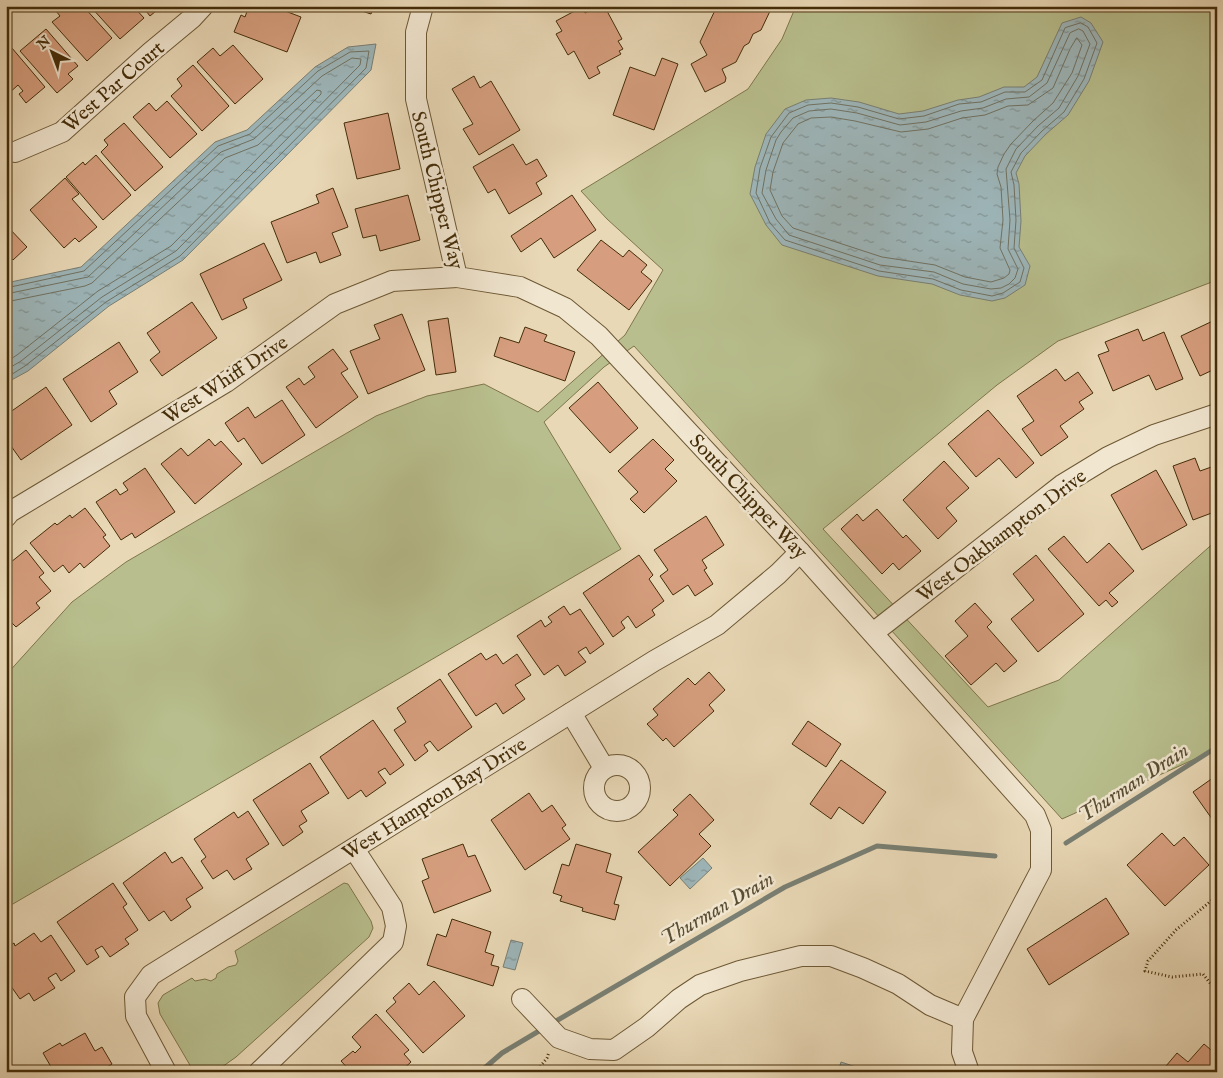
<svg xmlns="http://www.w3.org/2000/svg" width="1223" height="1078" viewBox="0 0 1223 1078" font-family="'IM FELL English',serif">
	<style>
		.grass { fill: #b8be8d; stroke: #7e764b }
		.water { fill: url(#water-ripples); stroke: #797f73 }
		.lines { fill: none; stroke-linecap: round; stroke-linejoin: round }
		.shore { stroke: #707262; stroke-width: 1 }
		.stream { stroke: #797f73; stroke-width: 5 }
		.building { fill: #d69e7e; stroke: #442d09 }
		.minor-casing { stroke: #6d5834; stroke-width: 22 }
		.path { stroke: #442d09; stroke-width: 3; stroke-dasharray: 1 2.5; stroke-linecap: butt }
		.minor { stroke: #f1e6d0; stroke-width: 20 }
		.labels { text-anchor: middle; stroke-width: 5; stroke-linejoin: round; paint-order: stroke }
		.street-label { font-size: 20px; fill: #442d09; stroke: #f1e6d0 }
		.water-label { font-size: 21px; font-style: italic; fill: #5a4f35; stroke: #f1e6d0 }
	</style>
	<defs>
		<pattern id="water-ripples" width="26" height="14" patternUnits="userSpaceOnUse" patternTransform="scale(1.25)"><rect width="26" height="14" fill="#9db6ba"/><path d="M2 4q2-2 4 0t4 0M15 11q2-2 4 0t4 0" fill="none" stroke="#829495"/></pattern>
	</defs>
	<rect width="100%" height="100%" fill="#e9d8b6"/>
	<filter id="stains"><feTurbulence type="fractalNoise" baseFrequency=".004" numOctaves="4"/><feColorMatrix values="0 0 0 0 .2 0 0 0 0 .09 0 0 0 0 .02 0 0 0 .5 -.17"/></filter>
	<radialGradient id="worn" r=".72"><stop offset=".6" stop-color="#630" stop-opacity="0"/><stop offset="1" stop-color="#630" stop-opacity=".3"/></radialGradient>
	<g class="grass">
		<polygon points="796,6 1217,6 1217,280 1058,341 997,385 823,529 988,707 1059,680 1217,540 1217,749 1062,819 634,346 604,367 544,422 621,549 6,908 6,675 72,602 126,562 376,416 427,396 484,384 538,412 625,335 663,270 607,219 581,191 748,89 782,39"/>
		<polygon points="344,883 348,884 371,921 373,928 369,937 236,1057 215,1072 194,1072 160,1014 158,1003 163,995 192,978 195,981 205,979 211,981 216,978 217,974 228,967 236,965 238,961 235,951"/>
	</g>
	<g class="water">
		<polygon points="1081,17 1091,23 1103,42 1089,81 1068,115 1046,134 1025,156 1016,173 1019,184 1021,221 1019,247 1030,266 1025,285 1005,298 992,301 960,295 932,284 878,276 782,245 766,225 750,194 755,167 766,134 785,109 806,100 831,98 859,102 899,114 923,111 958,100 979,97 1004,87 1024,87 1037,77 1062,23"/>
		<polygon points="376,44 371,70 183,260 109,306 28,371 6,383 6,283 81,267 215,142 247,130 315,67 348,47"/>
		<polygon points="703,858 712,868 690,889 680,878"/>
		<polygon points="511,940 523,943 515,970 503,967"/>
		<polygon points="841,1062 871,1072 838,1072"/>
	</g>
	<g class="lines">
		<g class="shore">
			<polygon points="1081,23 1088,27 1097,43 1084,79 1064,112 1042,131 1021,153 1011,172 1014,185 1016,220 1014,248 1024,268 1020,282 1003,293 992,296 961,290 933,279 879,271 785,240 770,223 756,193 760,168 771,137 789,113 808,105 831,103 858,107 899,119 924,116 959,104 981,102 1005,92 1025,92 1042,80 1065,28"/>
			<polygon points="1079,29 1083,31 1090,44 1078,76 1059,108 1038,126 1016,149 1006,169 1010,220 1008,249 1018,269 1015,278 1009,284 1001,288 991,289 963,284 934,272 880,265 789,235 776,219 762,193 766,170 776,140 781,132 793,118 809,111 831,109 857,113 900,125 926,122 961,111 983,108 1006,99 1029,97 1047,83 1070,33"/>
			<polygon points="1077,38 1082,45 1072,73 1053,103 1033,121 1011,144 1004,154 998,167 997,174 1001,187 1003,220 1000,248 1010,270 1009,274 1004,278 991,282 965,277 935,265 882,257 793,228 782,216 770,190 773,172 783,143 798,124 811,118 831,117 855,121 901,132 928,129 962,118 985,115 1008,106 1028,105 1053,88 1070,49"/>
			<polyline points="6,288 84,271 218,146 250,134 318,71 350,52 369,51 366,68 180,256 106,302 25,366 6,378"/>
			<polyline points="6,294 88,277 221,152 254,139 322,76 352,58 361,59 360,65 176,251 102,297 21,361 6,370"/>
			<polyline points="6,302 85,286 92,283 225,158 258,145 317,90 321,91 321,94 171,246 98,291 17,355 6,362"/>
		</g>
		<g class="stream">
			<polyline points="1066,843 1217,747"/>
			<polyline points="551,1024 785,887 877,846 995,856"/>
			<polyline points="480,1072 502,1053 544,1028"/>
		</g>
	</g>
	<g class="building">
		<polygon points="61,6 83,6 112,38 87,61 52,22 60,16 56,11"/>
		<polygon points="90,6 133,6 144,18 120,39"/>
		<polygon points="142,6 162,6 150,16"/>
		<polygon points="249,6 272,6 301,17 287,52 234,32 241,15 245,17"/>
		<polygon points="346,6 374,6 371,14"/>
		<polygon points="598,6 601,6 605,12 607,11 622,39 618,41 623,49 619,51 621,54 597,67 600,73 589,79 574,51 568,55 556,34 562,31 556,21 582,7 585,13"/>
		<polygon points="717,6 765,6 771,9 761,30 753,34 749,43 744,46 736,62 722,69 726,78 725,82 705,92 691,64 707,55 700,42"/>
		<polygon points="46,29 78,66 68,74 73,79 57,93 20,51"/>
		<polygon points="6,41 45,87 26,103 19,94 23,91 18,85 7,95 6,93"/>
		<polygon points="233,45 263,79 235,104 197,62 213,48 220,56"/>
		<polygon points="662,58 678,64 654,130 613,115 630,67 655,76"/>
		<polygon points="193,65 229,106 202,131 171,96 182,86 177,79"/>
		<polygon points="474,76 480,88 491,81 520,130 479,155 463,129 473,124 452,89"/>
		<polygon points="167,101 197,134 170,158 133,117 149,103 156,111"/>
		<polygon points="388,113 400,169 357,179 344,123"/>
		<polygon points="124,123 163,167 135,191 101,152 108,145 104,140"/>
		<polygon points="513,144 526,165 537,159 547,176 536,183 542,194 509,214 495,189 488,193 473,167"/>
		<polygon points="96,155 131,195 103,220 66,177 83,162 85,165"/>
		<polygon points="65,178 79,194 72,199 97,227 79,242 75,238 64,248 30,210"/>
		<polygon points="333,188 348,227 332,233 341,255 320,263 316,252 287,263 271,222 319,203 316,195"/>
		<polygon points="408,195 420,240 380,251 376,235 363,238 355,209"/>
		<polygon points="572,195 596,230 554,258 541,238 521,252 511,236"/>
		<polygon points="6,225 27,247 13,260 6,253"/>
		<polygon points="601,240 623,257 629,250 647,265 641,272 652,281 629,310 577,270"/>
		<polygon points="264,243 282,280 243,299 247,308 222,320 200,274"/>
		<polygon points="192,302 217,338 162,376 150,360 160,352 147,333"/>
		<polygon points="402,314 425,370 368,394 350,351 380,339 374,325"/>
		<polygon points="448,318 456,372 436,375 428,321"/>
		<polygon points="1217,319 1217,368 1200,376 1181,336"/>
		<polygon points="525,327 547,335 544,341 575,352 565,381 494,356 500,337 519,343"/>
		<polygon points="1138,329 1143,341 1164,332 1183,379 1156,390 1149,375 1113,391 1098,355 1109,351 1105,342"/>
		<polygon points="119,342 138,372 109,391 117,404 91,422 63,379"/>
		<polygon points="333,349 348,369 341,373 358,397 316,428 286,387 299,378 304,385 315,377 308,367"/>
		<polygon points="1056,369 1065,381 1078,372 1093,393 1079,402 1084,409 1060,426 1068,437 1041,456 1022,429 1034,421 1017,396"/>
		<polygon points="598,382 638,428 610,453 569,408"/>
		<polygon points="46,387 72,425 21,460 6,439 6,415"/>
		<polygon points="282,400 305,435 262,464 244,438 238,442 225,423 248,407 255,418"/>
		<polygon points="988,410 1034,463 1016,478 999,458 976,477 948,444"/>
		<polygon points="209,439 215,446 221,441 242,464 195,504 161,464 181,448 188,456"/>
		<polygon points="653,439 674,460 665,469 677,481 644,513 630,499 638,492 618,471"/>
		<polygon points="1195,458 1200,471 1217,465 1217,511 1193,520 1173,466"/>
		<polygon points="944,461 969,488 946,508 957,521 938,539 903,500"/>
		<polygon points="145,468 175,512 135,538 132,533 121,540 96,502 116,489 120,495 128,490 123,483"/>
		<polygon points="1156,470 1187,525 1142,550 1111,495"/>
		<polygon points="85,508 106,535 103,537 110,546 84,568 80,563 69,573 63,565 54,572 30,543 55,523 57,525 70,515 72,518"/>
		<polygon points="877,509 903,538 906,535 921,551 899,570 893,563 882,574 841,529 857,514 863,521"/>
		<polygon points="706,516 724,545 702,560 707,568 704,570 713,584 695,596 688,585 673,595 660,576 668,570 654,550"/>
		<polygon points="1064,536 1087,563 1109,543 1134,571 1109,593 1118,602 1112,607 1106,600 1099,606 1048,549"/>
		<polygon points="26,550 44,573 39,577 51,591 36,603 40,608 16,627 11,622 6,626 6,566"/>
		<polygon points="639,555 653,575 649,579 664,601 652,610 655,615 636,628 628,616 621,622 625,628 613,637 583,593"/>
		<polygon points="1036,555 1084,614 1038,652 1011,619 1034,600 1013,574"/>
		<polygon points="975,603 992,622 987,627 1017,661 1004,672 996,663 971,685 945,656 968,636 955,621"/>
		<polygon points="564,606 570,615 580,609 604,644 590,654 586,647 578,652 586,662 565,676 558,665 544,675 517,636 541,620 545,627 552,622 548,617"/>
		<polygon points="481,653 486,660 496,654 503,664 517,654 531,675 515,685 525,699 503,714 496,703 476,716 448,674"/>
		<polygon points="709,672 725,690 709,705 714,711 674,747 666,738 663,741 647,724 658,715 653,709 688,678 695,685"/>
		<polygon points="440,679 472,727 438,751 430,741 424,745 428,751 415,761 394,730 406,722 397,708"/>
		<polygon points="373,720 404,765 390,775 385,768 378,772 386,783 366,797 361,790 348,799 320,757"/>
		<polygon points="808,721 841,744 826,767 792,744"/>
		<polygon points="841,760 886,792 863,824 839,807 831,819 810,804"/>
		<polygon points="310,763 329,793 301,811 307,821 299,826 303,832 283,846 253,800"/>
		<polygon points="1217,775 1217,826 1193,792"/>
		<polygon points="529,793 542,812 552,805 566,825 562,828 570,839 525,870 491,820"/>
		<polygon points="690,794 714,820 699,834 711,846 670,886 638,852 678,815 673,810"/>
		<polygon points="248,811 269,844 246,859 252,869 234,880 227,870 213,879 201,861 206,857 194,839 234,812 238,818"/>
		<polygon points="1162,833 1174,846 1184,837 1209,865 1165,906 1127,865"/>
		<polygon points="463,844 468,857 475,855 491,891 434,913 422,881 429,878 422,859"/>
		<polygon points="576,844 611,854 606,872 622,877 614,904 619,905 615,920 582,911 583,908 560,901 562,896 553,893 562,864 569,866"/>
		<polygon points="165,852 172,863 182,857 203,888 186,899 191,907 171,921 164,911 149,921 123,883"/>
		<polygon points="113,883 127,904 123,907 138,930 125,939 129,944 110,957 102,946 95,950 99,957 87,965 57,922"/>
		<polygon points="1106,898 1129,934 1049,985 1027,949"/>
		<polygon points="452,919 491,932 485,952 494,955 491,965 499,967 493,986 427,965 437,934 446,937"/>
		<polygon points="34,933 41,942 51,935 75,971 61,981 56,973 48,978 55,988 34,1001 29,993 20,999 8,982 6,984 6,948 14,943 15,946"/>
		<polygon points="434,981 465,1016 423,1053 386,1011 396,1002 393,998 409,983 419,995"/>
		<polygon points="376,1014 409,1050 404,1054 411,1062 400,1072 351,1072 341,1061 353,1051 355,1053 361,1047 352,1037"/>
		<polygon points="85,1033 95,1051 102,1047 112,1064 107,1067 110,1072 54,1072 43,1053 60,1043 62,1046"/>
		<polygon points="1204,1044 1217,1055 1217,1072 1172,1072 1166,1066 1177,1053 1188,1062"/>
	</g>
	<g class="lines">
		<g class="minor-casing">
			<g id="minor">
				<polyline points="423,6 416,32 416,99 457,277 520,287 565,308 599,336 800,552 1035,815 1041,830 1041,870 963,1019 962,1052 969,1072"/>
				<polyline points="15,152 62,132 151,52 192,18 203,6"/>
				<polyline points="6,517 10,512 226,382 335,304 392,281 457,277"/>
				<polyline points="873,633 1062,485 1108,457 1154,435 1217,414"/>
				<polyline points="571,713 604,768"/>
				<circle cx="617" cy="788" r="23"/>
				<polyline points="522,999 559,1038 590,1049 614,1050 647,1027 679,999 700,985 740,971 801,956 831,956 863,968 898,984 930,1005 963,1019"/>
				<polyline points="166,1072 136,1016 135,997 151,975 654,661 717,625 778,574 800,552"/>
				<polyline points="259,1072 393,942 396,926 392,907 354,849"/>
			</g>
		</g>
		<g class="path">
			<polyline points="1217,896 1176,930 1148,961 1145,971 1172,977 1203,974 1217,992"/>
			<polyline points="536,1072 547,1058 549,1052"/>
		</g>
		<use href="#minor" class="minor"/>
	</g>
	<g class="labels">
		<g class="street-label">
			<text transform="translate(113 86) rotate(-41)" y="7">West Par Court</text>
			<text transform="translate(438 190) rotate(76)" y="7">South Chipper Way</text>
			<text transform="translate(225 379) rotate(-33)" y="7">West Whiff Drive</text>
			<text transform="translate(749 496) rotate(47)" y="7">South Chipper Way</text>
			<text transform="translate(1001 535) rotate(-37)" y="7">West Oakhampton Drive</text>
			<text transform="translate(434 798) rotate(-32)" y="7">West Hampton Bay Drive</text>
		</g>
		<g class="water-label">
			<text transform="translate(1133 782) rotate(-33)" y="7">Thurman Drain</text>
			<text transform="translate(717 908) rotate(-30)" y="7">Thurman Drain</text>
		</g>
	</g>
	<rect width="1223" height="1078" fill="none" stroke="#e9d8b6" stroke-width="25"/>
	<rect x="8" y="8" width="1208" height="1063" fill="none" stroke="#442d09" stroke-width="2.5"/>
	<rect x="12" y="12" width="1198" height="1053" fill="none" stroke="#442d09"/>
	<g transform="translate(52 52) rotate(318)" stroke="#f1e6d0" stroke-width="4" paint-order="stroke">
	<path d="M0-4L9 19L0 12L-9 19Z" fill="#442d09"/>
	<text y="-8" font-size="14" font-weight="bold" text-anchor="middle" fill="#442d09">N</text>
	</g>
	<rect width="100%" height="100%" filter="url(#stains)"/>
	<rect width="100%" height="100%" fill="url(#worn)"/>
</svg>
